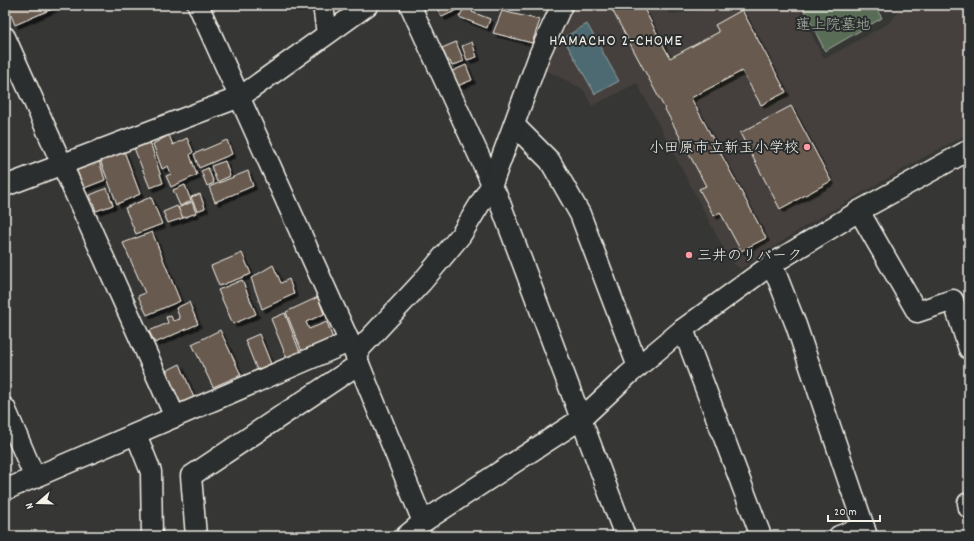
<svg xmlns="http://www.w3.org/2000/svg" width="974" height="541" viewBox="0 0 974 541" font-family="Dekko,'Klee One',sans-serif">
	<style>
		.built { fill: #45413d }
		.green { fill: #586c57; stroke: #a6aea0 }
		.water { fill: #4d6a72; stroke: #90a0a1 }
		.building { fill: #685a4f; stroke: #f4f1e8; filter: url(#shadow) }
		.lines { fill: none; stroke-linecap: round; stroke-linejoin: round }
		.minor-casing { stroke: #f4f1e8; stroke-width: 23 }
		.minor { stroke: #2a2d2e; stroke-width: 20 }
		.poi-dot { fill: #ff9aa2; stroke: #2a2d2e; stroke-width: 1.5 }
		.labels { text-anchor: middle; stroke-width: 4; stroke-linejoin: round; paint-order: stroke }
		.park-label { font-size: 15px; fill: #aeb5a7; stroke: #2a2d2e }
		.poi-label { font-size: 15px; fill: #f4f1e8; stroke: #2a2d2e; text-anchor: end }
		.neighbourhood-label { font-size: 16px; letter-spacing: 1px; fill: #f4f1e8; stroke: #2a2d2e }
	</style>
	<defs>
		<filter id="shadow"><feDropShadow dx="3.5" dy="3.5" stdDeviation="0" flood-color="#0009"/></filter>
	</defs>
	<rect width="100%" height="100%" fill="#363635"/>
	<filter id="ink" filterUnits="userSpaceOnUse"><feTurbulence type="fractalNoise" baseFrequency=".025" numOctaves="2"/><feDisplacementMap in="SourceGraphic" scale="8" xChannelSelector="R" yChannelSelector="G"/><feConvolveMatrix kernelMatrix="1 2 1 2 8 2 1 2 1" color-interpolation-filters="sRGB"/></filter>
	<g filter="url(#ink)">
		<polygon class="built" points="571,5 664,5 669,14 728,9 749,5 753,7 758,5 797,5 824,59 889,23 905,5 969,5 969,133 917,161 805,226 741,269 730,261 637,83 592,106 583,89 542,68"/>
		<polygon class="green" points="802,5 874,5 882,18 825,51"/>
		<polygon class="water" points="587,24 619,81 595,94 563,38"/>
		<g class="building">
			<polygon points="7,5 61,5 15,25"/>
			<polygon points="435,5 454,5 457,10 442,17"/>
			<polygon points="466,5 475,5 472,12 490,19 487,28 459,17"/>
			<polygon points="613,5 642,5 670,58 719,32 715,25 742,10 786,92 761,105 742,71 691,98 766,238 741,251 720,212 714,216 699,189 706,186 610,6"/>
			<polygon points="502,11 540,20 532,43 493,33"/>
			<polygon points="456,42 464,61 452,66 450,61 448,62 442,48"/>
			<polygon points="472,42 477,57 467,60 462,46"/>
			<polygon points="466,65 472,80 455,87 448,73"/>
			<polygon points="791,106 831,181 780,209 740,133"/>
			<polygon points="169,135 173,145 187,138 193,152 190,155 197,175 171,187 166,176 171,174 168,166 162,169 153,144"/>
			<polygon points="227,140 232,154 199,168 194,154"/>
			<polygon points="150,142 163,183 150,188 134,148"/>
			<polygon points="124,151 140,194 117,204 100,160"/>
			<polygon points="99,161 105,180 82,189 75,170"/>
			<polygon points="225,161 230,176 217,182 211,166"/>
			<polygon points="208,168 214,183 207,186 201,171"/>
			<polygon points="248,171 253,186 215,202 209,187"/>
			<polygon points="185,185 191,201 180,206 173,190"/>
			<polygon points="107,188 113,205 96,211 90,195"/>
			<polygon points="200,194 205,208 197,211 191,197"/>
			<polygon points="151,197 162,224 136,234 125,208"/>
			<polygon points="192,202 196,213 183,218 178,208"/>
			<polygon points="177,206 183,218 168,223 163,212"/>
			<polygon points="152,232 180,301 147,315 138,296 145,293 123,243"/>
			<polygon points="242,253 251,274 219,286 211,266"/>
			<polygon points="273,265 281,283 289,279 294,294 262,309 251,278"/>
			<polygon points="242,280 256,314 233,324 218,290"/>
			<polygon points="318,297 324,314 306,322 309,329 327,322 334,342 303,354 286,312"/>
			<polygon points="189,302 198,324 155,343 149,331 168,323 166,317 171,316 173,321 180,319 176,308"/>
			<polygon points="285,313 301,355 288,361 271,319"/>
			<polygon points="220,330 241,375 213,387 192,344"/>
			<polygon points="259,334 271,364 257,370 245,340"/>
			<polygon points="180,364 194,398 181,405 166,371"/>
		</g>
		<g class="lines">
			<g class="minor-casing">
				<g id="minor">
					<polyline points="198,5 355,354 423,522"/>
					<polyline points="323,5 327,34"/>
					<polyline points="410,5 492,184"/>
					<polyline points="5,37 175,417"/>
					<polyline points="514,125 550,161 580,214 638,367"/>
					<polyline points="5,186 240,97 368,5"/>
					<polyline points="497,195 625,536"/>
					<polyline points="859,211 917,312 953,300 969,349"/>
					<polyline points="772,264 796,325 867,536"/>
					<polyline points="683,329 761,536"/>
					<polyline points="355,354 422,282 461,235 492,184 540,53 562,5"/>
					<polyline points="5,408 35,478"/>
					<polyline points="136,434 151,472 152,536"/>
					<polyline points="5,490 349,342"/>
					<polyline points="969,503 968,503 969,508"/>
					<polyline points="196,536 191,476 359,364"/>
					<polyline points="406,536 423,522 581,419 628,375 683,329 772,264 859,211 969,150"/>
					<polyline points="839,536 864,527"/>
				</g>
			</g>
			<use href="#minor" class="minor"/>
		</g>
	</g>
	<g class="poi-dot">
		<circle cx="807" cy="147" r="4"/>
		<circle cx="689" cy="255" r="4"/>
	</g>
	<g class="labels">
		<g class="park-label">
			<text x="833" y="29">蓮上院墓地</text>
		</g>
		<g class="poi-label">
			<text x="799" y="152">小田原市立新玉小学校</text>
			<text x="697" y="260" text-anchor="start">三井のリパーク</text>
		</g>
		<g class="neighbourhood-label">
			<text x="616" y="45">HAMACHO 2-CHOME</text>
		</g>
	</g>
	<rect width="974" height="541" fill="none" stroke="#2a2d2e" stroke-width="20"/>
	<rect x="10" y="10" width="954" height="521" fill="none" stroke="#f4f1e8" stroke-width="1.5" filter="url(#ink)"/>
	<g transform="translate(38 503) rotate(250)" stroke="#2a2d2e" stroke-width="3" paint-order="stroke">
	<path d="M0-3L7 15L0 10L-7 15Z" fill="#f4f1e8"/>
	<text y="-6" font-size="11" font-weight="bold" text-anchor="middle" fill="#f4f1e8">N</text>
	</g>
	<path d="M828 515v6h52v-6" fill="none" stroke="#f4f1e8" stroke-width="2"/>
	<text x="834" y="515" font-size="12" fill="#f4f1e8" stroke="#2a2d2e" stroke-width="3" paint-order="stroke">20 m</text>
</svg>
